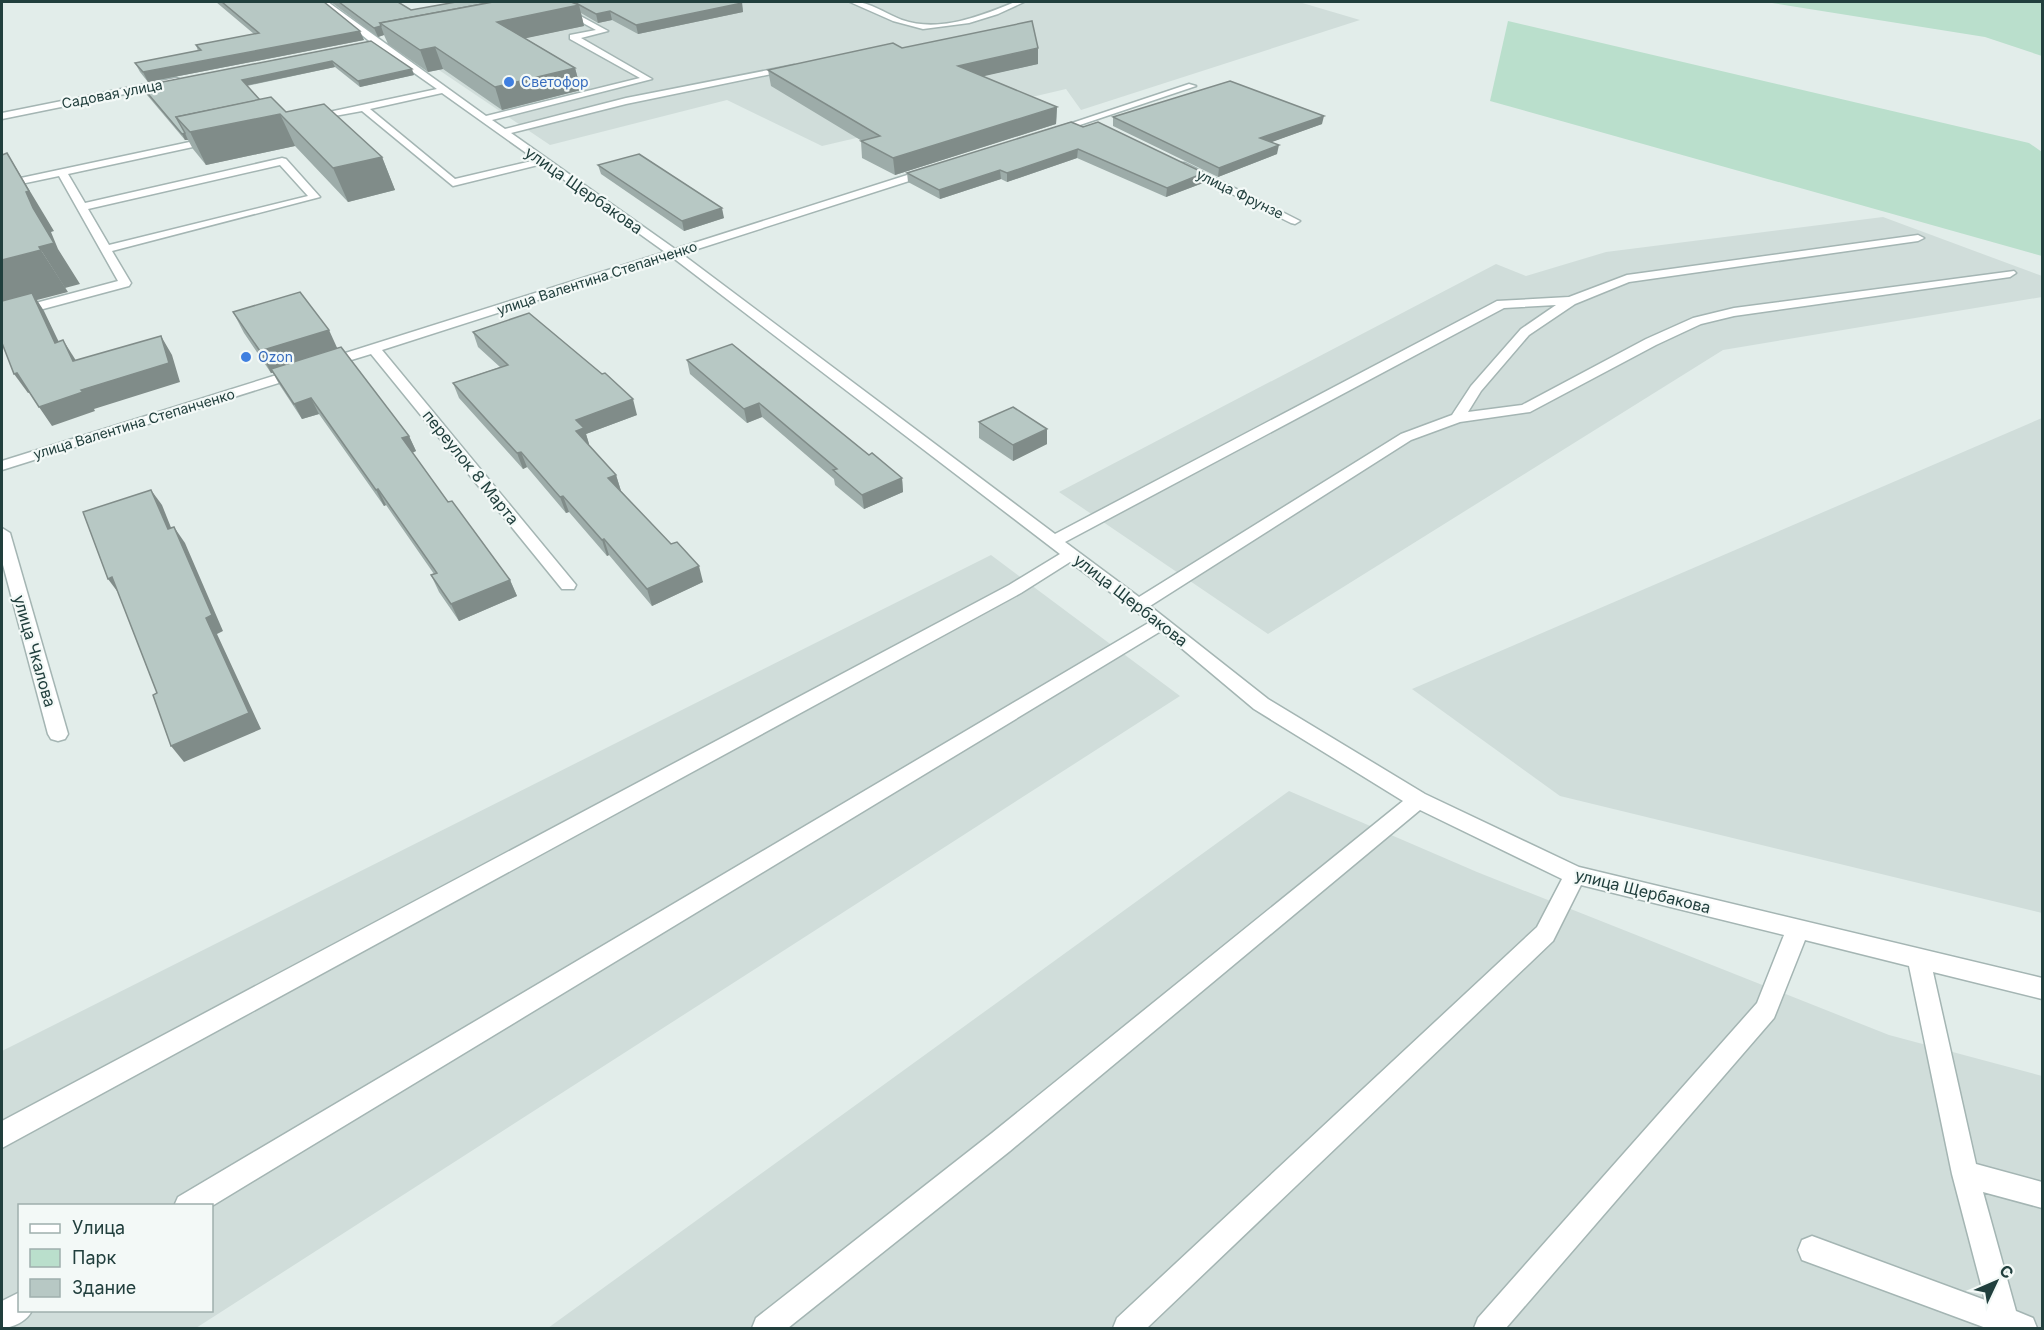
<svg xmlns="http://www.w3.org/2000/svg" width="2044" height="1330" viewBox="0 0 2044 1330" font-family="Inter,sans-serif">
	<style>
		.built { fill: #d0ddda; fill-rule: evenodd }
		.green { fill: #badfcc }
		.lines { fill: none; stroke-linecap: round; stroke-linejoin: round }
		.minor-casing { stroke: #a4b5b3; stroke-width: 3 }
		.minor { fill: #fff; fill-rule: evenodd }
		.wall { fill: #9daca9 }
		.shaded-wall { fill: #808c89 }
		.building { fill: #b7c8c4; stroke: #808c89; stroke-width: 1.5 }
		.shop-dot { fill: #3f7fe0; stroke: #f3f9f7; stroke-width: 2 }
		.labels { text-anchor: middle; stroke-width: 4.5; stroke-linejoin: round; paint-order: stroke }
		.far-shop-label { font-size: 14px; fill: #366cbe; stroke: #f3f9f7; text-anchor: start }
		.far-street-label { font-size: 14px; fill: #213f3d; stroke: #f3f9f7 }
		.street-label { font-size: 16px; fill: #213f3d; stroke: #f3f9f7 }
	</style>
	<rect width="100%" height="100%" fill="#e2edea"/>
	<g class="built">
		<polygon points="596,2 1299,2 1360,20 1081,110 1066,89 822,146 727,100 550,145 396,41"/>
		<polygon points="1883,217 2042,276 2042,297 1723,350 1268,634 1059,492 1496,264 1526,276 1606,252"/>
		<polygon points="2042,418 2042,913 1560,796 1412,689"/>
		<path d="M991,555L1180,696L196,1328H2V1051ZM20,1206H212V1310H20Z"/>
		<polygon points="1289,791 1477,872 1889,1035 2042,1076 2042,1328 548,1328"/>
	</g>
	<g class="green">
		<polygon points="1766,2 2042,2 2042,56 1985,37"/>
		<polygon points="1508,21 2029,143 2042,152 2042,256 1490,101"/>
	</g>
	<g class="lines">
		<g class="minor-casing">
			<g id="minor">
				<path d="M321,2H328L486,116L640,78L570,39V35L596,30L559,10V6H562L608,31L581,38L652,79L492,120L505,129L626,98L794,65V69L791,70L626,104L511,133L675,249L926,169H934V173L682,254L1055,534L1497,301L1569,297L1627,275L1918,235L1924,238L1918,241L1629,282L1575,304L1529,335L1481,391L1468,412L1522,405L1646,339L1693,318L1734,308L2014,271L2016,273L2010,277L1734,316L1701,324L1656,345L1530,412L1460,422L1411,440L1150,606L1268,699L1425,794L1579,867L2042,978V999L1933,972L1976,1164L2042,1182V1208L1983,1192L2016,1311L2033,1318L2037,1328H1986L1802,1260L1798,1250L1802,1240L1812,1236L1985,1300L1952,1174L1909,966L1805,940L1774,1018L1506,1328H1474L1478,1318L1757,1003L1784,935L1581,885L1553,941L1147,1328H1113L1117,1318L1537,927L1562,879L1420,810L1010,1151L788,1328H752L756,1318L992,1133L1403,801L1254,709L1161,631L212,1206H174L178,1197L1150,622L1070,562L1021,593L2,1148V1121L1009,585L1060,554L672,257L382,350L576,585L574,589H562L371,354L325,368L318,364L320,361L665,252L542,164L453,186L362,111L307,121L305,119L310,116L437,89L373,44ZM442,93L536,160L455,179L370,109ZM1556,305L1521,329L1471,386L1452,415L1401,434L1139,597L1065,542L1504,308Z"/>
				<path d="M850,2C867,0 886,14 902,20C939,33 981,16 1015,2H1024L998,14L969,23L923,29L893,21Z"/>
				<polygon points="176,78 179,79 179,83 2,119 2,113"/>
				<polygon points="1189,84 1196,86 1056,133 1048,131"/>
				<path d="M213,137L218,140L216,142L68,174L85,203L282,158L286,159L320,197L112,251L131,283L129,286L2,320V312L118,281L59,176L2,188V182ZM280,165L308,196L109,245L88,209Z"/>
				<polygon points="1177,163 1185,163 1300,221 1295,224 1291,223 1177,167"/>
				<polygon points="299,368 304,369 306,372 304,375 2,470 2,461"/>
				<polygon points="2,528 10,533 68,734 65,739 58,741 51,739 48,734 2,561"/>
				<path d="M20,1292V1310H32C28,1321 12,1328 2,1328V1301Z"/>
			</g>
		</g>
		<use href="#minor" class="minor"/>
	</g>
	<g class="wall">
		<polygon points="216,2 324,2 364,40 148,82 140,72 135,63 198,51 196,45 254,34"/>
		<polygon points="331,2 398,2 411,10 456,2 738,2 742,3 743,12 638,34 612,20 598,23 581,13 584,26 525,38 575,68 581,90 502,110 443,69 428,72 388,44 384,35 378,37"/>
		<polygon points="371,41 414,75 360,87 335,67 247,86 260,100 382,157 395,190 348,202 295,146 206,165 193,149 188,140 185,140 147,95 144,89 153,87 152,84"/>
		<polygon points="902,48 1038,64 982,76 1057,107 1056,124 895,175 862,158 861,141 862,141 771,86 768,70"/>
		<polygon points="1113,117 1322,124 1271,142 1277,154 1218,177 1113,126"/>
		<polygon points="1071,122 1203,183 1166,197 1077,158 1007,182 1001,179 940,199 908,182 907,173"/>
		<polygon points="598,165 724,218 684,231 601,174"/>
		<polygon points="233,312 338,348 409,436 416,451 412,453 448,502 510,580 517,596 459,621 439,592 431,575 434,574 386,505 384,506 319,414 302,419 279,384 273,373 271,373 244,333"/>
		<polygon points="473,332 637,415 586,434 589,444 588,444 616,475 621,491 703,582 652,606 609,555 607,556 569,512 566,513 527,467 523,469 459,398 453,383 500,367 478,347"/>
		<polygon points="687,360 869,455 902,478 903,492 864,509 835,485 834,479 762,417 747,423 690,374"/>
		<polygon points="979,422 1047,444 1013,461 979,438"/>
	</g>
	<g class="shaded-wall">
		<polygon points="742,3 743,12 638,34 636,25"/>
		<polygon points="579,5 584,26 503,43 497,22"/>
		<polygon points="610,11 612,20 598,23 596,14"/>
		<polygon points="381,26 384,35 378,37 374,28"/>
		<polygon points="360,31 364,40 148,82 143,72"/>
		<polygon points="435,47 443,69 428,72 420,50"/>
		<polygon points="1038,48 1038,64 958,82 958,66"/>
		<polygon points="332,61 335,67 244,86 242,80"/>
		<polygon points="575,68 581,90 502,110 495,87"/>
		<polygon points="412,69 414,75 360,87 358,81"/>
		<polygon points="1057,107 1056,124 895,175 893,158"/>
		<polygon points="280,114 295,146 206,165 190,132"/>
		<polygon points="1324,116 1322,124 1258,147 1260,138"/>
		<polygon points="185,133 188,140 185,140 182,134"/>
		<polygon points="1279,145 1277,154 1218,177 1219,168"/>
		<polygon points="1078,149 1077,158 1007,182 1007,173"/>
		<polygon points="7,153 54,231 51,232 58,249 80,284 65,288 39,247"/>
		<polygon points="382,157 395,190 348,202 333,168"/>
		<polygon points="1000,170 1001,179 940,199 939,190"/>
		<polygon points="1204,173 1203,183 1166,197 1167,188"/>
		<polygon points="722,208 724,218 684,231 682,221"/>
		<polygon points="41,250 68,292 37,300 44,311 68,361 2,307 2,260"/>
		<polygon points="329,330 339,352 271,373 260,351"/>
		<polygon points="161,336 172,355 180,382 94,409 95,411 52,426 39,407 81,390"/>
		<polygon points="63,340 75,359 85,380 73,361"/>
		<polygon points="17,373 31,392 28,393 14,374"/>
		<polygon points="311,398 319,414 302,419 294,404"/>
		<polygon points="633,399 637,415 586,434 589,444 581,447 576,431 576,420"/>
		<polygon points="759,403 762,417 747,423 744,409"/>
		<polygon points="1047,429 1047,444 1013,461 1013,445"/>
		<polygon points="409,436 416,451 409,454 402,438"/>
		<polygon points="521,452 527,467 523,469 517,453"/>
		<polygon points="616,475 621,491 613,494 608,478"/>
		<polygon points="902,478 903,492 864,509 862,495"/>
		<polygon points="378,489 386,505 384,506 376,490"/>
		<polygon points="151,490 162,505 178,545 168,529"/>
		<polygon points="563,496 569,512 566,513 560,497"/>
		<polygon points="174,527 185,543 223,631 217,634 261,729 184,762 171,746 206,618"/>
		<polygon points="604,539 609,555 607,556 602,540"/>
		<polygon points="699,566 703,582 652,606 647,589"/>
		<polygon points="112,577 120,595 108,579"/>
		<polygon points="510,580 517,596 459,621 451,604"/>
	</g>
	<g class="building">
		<polygon points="222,2 324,2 360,31 143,72 135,63 201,50 196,45 259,33"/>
		<polygon points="339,2 398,2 411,10 456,2 493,2 380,23 381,26 374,28"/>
		<polygon points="493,2 571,2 579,5 497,22 575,68 495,87 435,47 420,50 380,23"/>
		<polygon points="574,2 738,2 742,3 636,25 610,11 596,14"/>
		<polygon points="1032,21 1038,48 958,66 1057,107 893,158 861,141 880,136 768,70 893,43 902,48"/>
		<polygon points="371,41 412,69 358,81 332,61 242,80 260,100 176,117 185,133 182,134 144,89 154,87 152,84"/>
		<polygon points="1230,81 1324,116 1260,138 1279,145 1219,168 1113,117"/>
		<polygon points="271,97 286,112 324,104 382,157 333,168 280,114 190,132 176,117"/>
		<polygon points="1071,122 1083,127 1098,122 1204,173 1167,188 1078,149 1007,173 1000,170 939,190 907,173"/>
		<polygon points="7,153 29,191 26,192 33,208 54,243 39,247 41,250 2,260 2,155"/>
		<polygon points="639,154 722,208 682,221 598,165"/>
		<polygon points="300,292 329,330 260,351 233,312"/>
		<polygon points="32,293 55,343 63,340 73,361 161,336 169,363 81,390 83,392 39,407 17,373 14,374 2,343 2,301"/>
		<polygon points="529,313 602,374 605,373 633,399 576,420 584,428 576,431 616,475 608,478 671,544 677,542 699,566 647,589 604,539 602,540 563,496 560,497 521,452 517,453 453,383 508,365 473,332"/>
		<polygon points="732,344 869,455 872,453 902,478 862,495 833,470 837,469 759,403 744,409 687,360"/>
		<polygon points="341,347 409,436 402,438 448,502 452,501 510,580 451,604 431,575 437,573 378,489 376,490 311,398 294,404 271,369"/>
		<polygon points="1013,407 1047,429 1013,445 979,422"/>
		<polygon points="151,490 168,529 174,527 212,615 206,618 249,713 171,746 153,695 157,693 112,577 108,579 83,512"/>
	</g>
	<g class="shop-dot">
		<circle cx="509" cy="82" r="6"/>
		<circle cx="246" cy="357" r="6"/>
	</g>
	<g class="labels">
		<g class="far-shop-label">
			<text x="521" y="87">Светофор</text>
			<text x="258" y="362">Ozon</text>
		</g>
		<g class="far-street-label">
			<text transform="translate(112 94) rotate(-11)" y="5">Садовая улица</text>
			<text transform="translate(1240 194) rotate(26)" y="5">улица Фрунзе</text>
			<text transform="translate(597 278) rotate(-18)" y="5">улица Валентина Степанченко</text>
			<text transform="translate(134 424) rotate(-17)" y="5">улица Валентина Степанченко</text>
		</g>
		<g class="street-label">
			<text transform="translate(584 190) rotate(35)" y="6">улица Щербакова</text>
			<text transform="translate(471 467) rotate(51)" y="6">переулок 8 Марта</text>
			<text transform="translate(1131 600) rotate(38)" y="6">улица Щербакова</text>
			<text transform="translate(35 651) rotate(74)" y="6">улица Чкалова</text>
			<text transform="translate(1643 891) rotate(14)" y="6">улица Щербакова</text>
		</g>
	</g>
	<rect width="2044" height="1330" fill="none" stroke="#213f3d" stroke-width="6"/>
	<rect x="18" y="1204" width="195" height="108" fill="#f3f9f7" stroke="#9fafad" stroke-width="1.5"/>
	<rect x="30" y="1224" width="30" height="9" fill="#ffffff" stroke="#9fafad" stroke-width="1.5"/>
	<text x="72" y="1234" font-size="18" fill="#213f3d">Улица</text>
	<rect x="30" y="1249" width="30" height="18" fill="#badfcc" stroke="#9fafad" stroke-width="1.5"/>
	<text x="72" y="1264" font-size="18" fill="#213f3d">Парк</text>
	<rect x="30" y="1279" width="30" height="18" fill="#b7c8c4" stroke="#9fafad" stroke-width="1.5"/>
	<text x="72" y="1294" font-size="18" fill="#213f3d">Здание</text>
	<g transform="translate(1996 1282) rotate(46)" stroke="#f3f9f7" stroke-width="4.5" paint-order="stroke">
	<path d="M0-4.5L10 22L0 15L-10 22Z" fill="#213f3d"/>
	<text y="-9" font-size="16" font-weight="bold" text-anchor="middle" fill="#213f3d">С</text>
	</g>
</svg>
